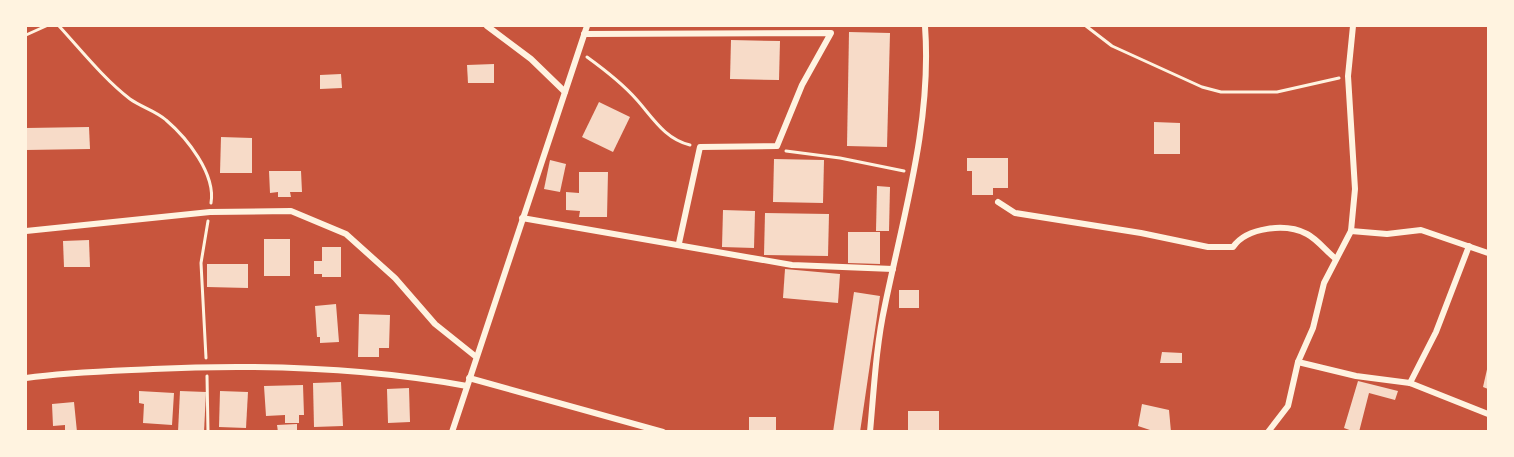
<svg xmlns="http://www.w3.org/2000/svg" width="1514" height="457" viewBox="0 0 1514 457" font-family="Arial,sans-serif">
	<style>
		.building { fill: #f7dbc8 }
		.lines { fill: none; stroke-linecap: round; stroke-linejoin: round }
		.path { stroke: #fff3e0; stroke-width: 3 }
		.minor { stroke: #fff3e0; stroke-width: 6 }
	</style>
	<rect width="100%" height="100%" fill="#c8553d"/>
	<g class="building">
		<polygon points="849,32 890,33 887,147 847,146"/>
		<polygon points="731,40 780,41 779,80 730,79"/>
		<polygon points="494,64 494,83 468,83 467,65"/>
		<polygon points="341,74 342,88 320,89 320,75"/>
		<polygon points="599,102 630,117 613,152 582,137"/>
		<polygon points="1154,122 1180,123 1180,154 1154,154"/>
		<polygon points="89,127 90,149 26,150 26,128"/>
		<polygon points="221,137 252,138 252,173 220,173"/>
		<polygon points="967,158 1008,158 1008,188 993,188 993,195 972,195 972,171 967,171"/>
		<polygon points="774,159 824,160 823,203 773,202"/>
		<polygon points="550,160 566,164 560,192 544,189"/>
		<polygon points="269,171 301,171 302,192 290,192 291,197 278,197 278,192 270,193"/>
		<polygon points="579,172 608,172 607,217 579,217 580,211 566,210 566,192 579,193"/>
		<polygon points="877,186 890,187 889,231 876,231"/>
		<polygon points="723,210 755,211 754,248 722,247"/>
		<polygon points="765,213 829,214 828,256 764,255"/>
		<polygon points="848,232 880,232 880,264 848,263"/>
		<rect x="264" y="239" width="26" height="37"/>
		<polygon points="89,240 90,267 64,267 63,241"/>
		<polygon points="322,247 341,247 341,277 322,277 322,274 314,274 314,261 322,261"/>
		<polygon points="207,264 248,264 248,288 207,287"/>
		<polygon points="785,269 840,274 838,303 783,298"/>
		<rect x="899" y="290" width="20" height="18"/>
		<polygon points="854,292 880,296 860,432 833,432"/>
		<polygon points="336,304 339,342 320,343 320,337 317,337 315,306"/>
		<polygon points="359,314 390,315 389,348 379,348 379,357 358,357"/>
		<polygon points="1162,352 1182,353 1182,363 1160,363"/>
		<polygon points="1488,365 1488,389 1483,387"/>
		<polygon points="1358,381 1398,391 1395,400 1369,393 1359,432 1355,432 1344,428"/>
		<polygon points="341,382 343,426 314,427 313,383"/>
		<polygon points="303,385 304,415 299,415 299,423 285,423 285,415 266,416 264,386"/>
		<polygon points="409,388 410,422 388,423 387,389"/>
		<polygon points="139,391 174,393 172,425 143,423 144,404 139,403"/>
		<polygon points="180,391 206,392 204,432 178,432"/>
		<polygon points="220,391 248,392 246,428 219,427"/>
		<polygon points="74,402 77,432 65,432 65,425 53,426 52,404"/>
		<polygon points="1142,404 1169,410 1171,432 1156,432 1138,426"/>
		<rect x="908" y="411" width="31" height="21"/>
		<rect x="749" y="417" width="27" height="15"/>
		<polygon points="297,424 297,432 278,432 277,425"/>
	</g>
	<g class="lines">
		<g class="path">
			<path d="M59,26C81,50 104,79 130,99C141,107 156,111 166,120C187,138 216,174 211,203"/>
			<polyline points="1086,26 1112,46 1202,87 1221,92 1277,92 1339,78"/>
			<polyline points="26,35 46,26"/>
			<path d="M587,57C605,70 623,84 637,100C653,118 665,139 690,145"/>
			<polyline points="786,151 840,158 904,171"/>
			<polyline points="206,358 201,263 208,221"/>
			<polyline points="207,376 208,432"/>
		</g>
		<g class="minor">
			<polyline points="487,26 531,59 565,92"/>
			<polyline points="1353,26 1348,76 1355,189 1351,231 1324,283 1313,328 1298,362 1356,376 1410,383 1488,414"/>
			<polyline points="584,34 831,33 802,85 777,146 700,147 679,243"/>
			<path d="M998,202L1015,213L1141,233L1208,247H1233C1247,227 1286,223 1307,234C1317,239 1327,252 1336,259"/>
			<polyline points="522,218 792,265 893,269"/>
			<polyline points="26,231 210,212 291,211 346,234 395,278 435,324 475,356"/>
			<polyline points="1351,231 1387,234 1421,230 1488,253"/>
			<path d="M26,378C68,372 111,371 153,369C259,364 362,367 467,386"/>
			<polyline points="469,378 663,432"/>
			<polyline points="1410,383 1436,332 1469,246"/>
			<polyline points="452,432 587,26"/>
			<path d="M870,432C874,389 876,346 885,305C904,213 932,121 925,26"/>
			<polyline points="1268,432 1288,406 1298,362"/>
		</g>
	</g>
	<rect width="1514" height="457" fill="none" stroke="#fff3e0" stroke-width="54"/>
</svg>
